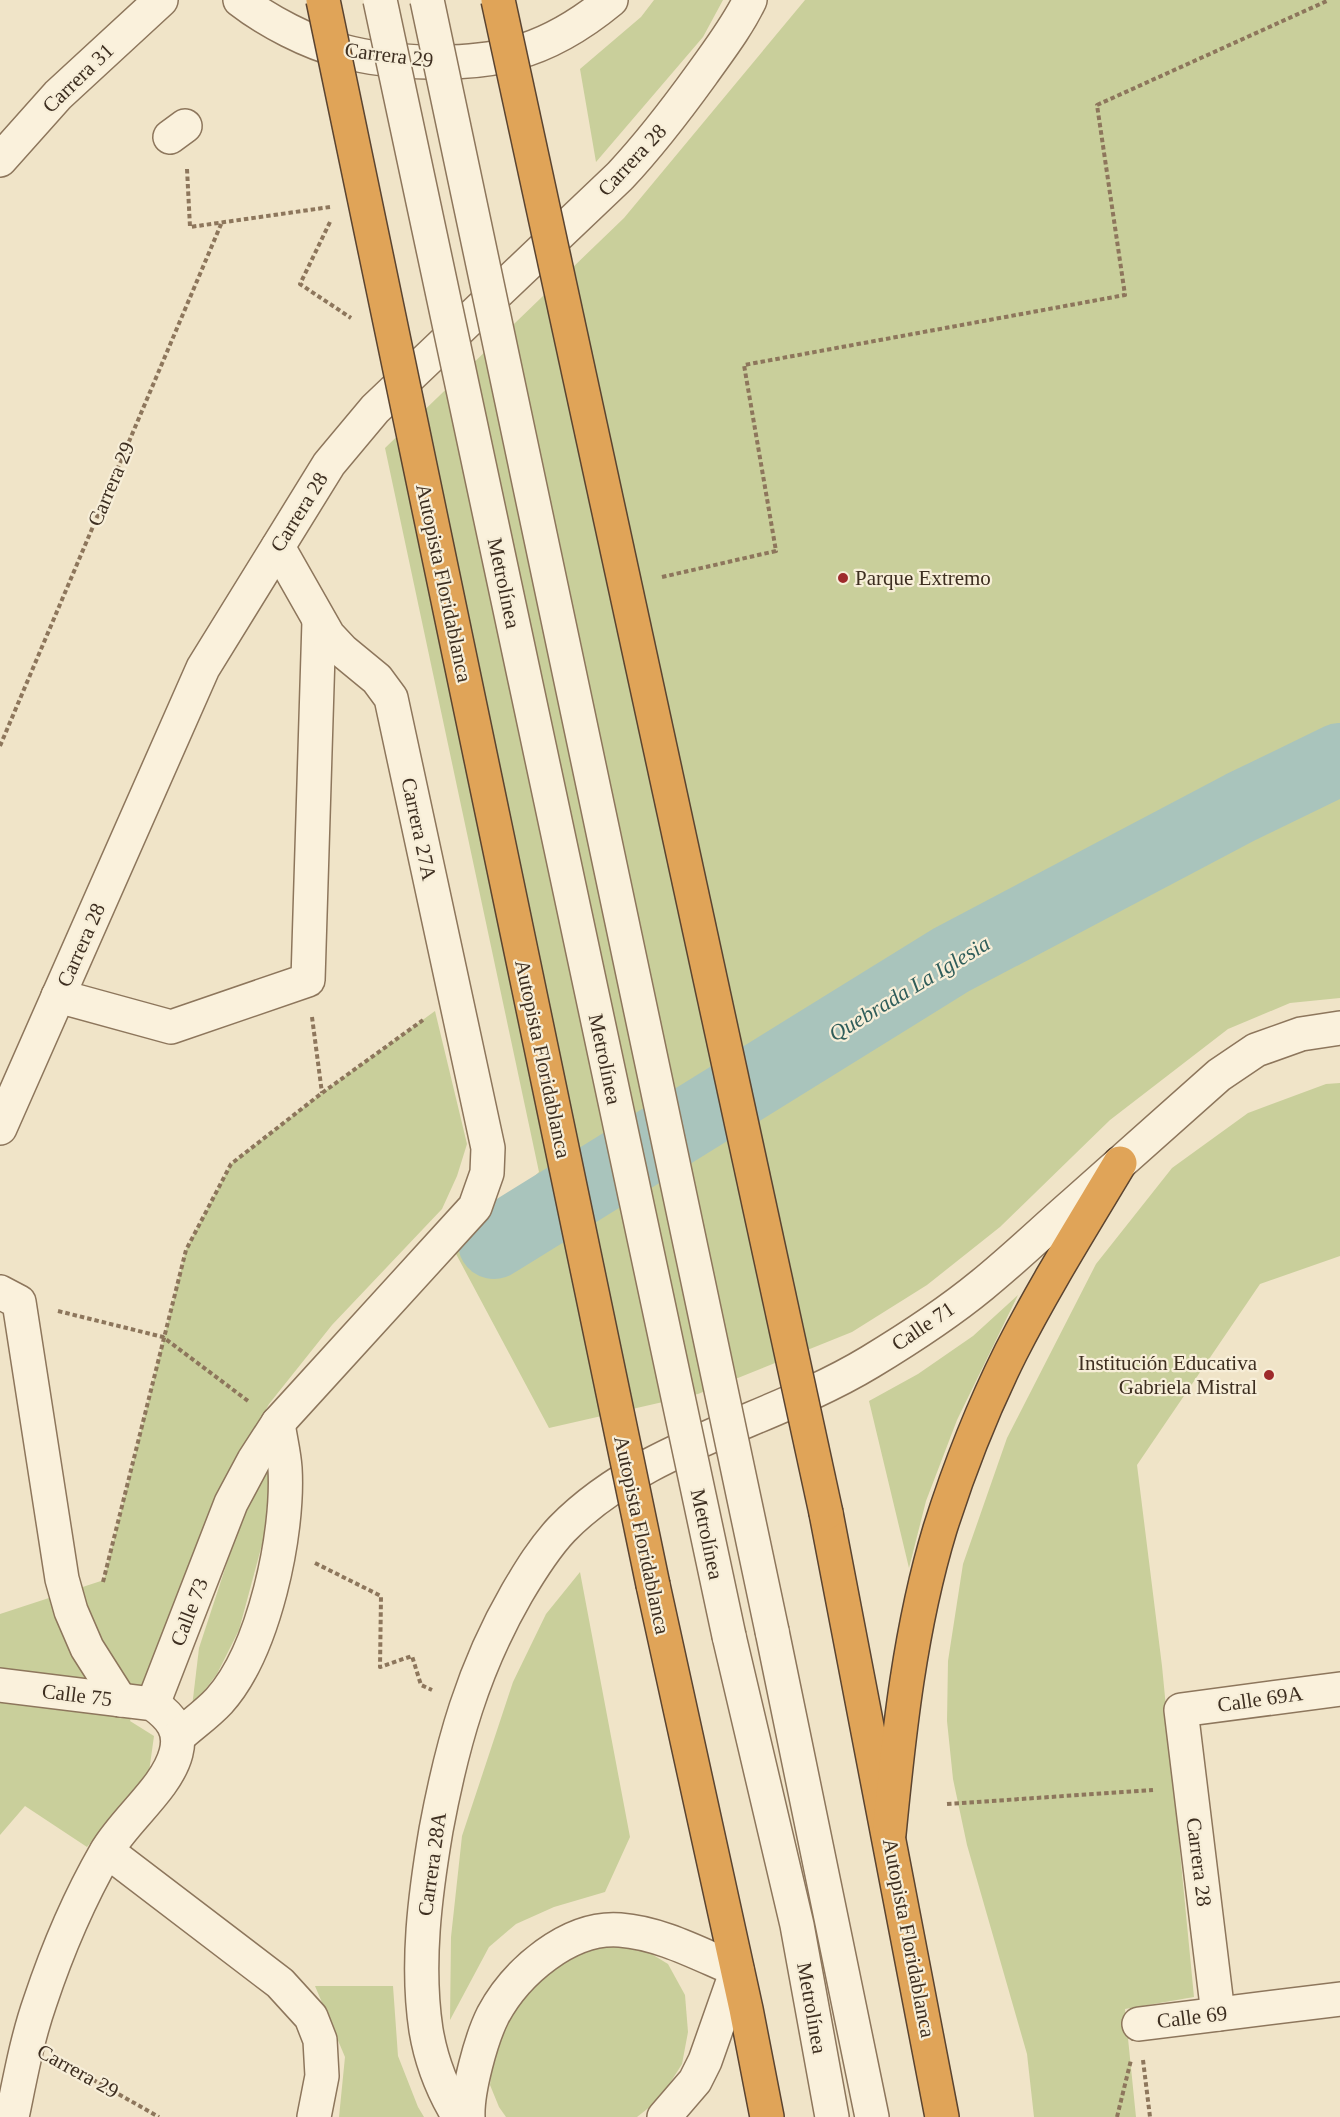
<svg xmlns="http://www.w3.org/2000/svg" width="1340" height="2117" viewBox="0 0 1340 2117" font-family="Georgia,serif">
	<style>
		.green { fill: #c9cf9b }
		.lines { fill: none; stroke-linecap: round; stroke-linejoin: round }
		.river { stroke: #a9c4bc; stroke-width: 72 }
		.minor-casing { stroke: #8d765c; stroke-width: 36 }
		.highway-casing { stroke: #5b4430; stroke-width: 36 }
		.path { stroke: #8d765c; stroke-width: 4; stroke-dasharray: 4.5 3; stroke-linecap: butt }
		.minor { stroke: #faf1dc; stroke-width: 33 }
		.highway { stroke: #e0a458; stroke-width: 33 }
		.minor-bridge-casing { stroke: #8d765c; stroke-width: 36; stroke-linecap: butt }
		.highway-bridge-casing { stroke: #5b4430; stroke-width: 36; stroke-linecap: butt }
		.minor-bridge { stroke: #faf1dc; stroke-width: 33 }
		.highway-bridge { stroke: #e0a458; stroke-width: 33 }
		.poi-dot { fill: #9e2a2b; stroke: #f7eed8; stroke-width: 2 }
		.labels { text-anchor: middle; stroke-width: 4.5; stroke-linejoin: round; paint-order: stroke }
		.street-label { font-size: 21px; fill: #3d2e20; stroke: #f7eed8 }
		.poi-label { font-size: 21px; fill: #3d2e20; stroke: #f7eed8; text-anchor: start }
		.water-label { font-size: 22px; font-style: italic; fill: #2f5d5a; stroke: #f7eed8 }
	</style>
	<rect width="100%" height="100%" fill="#f0e4c8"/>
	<g class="green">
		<polygon points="654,0 723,0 703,37 596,162 580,69 641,17"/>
		<polygon points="805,0 1340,0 1340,998 1290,1003 1228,1029 1110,1120 1000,1227 927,1285 852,1332 698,1394 549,1428 455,1252 539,1172 385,448 624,218"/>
		<polygon points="435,1011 467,1144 457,1176 442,1209 332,1325 269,1404 219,1495 130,1721 154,1736 149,1772 87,1847 25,1806 0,1835 0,1614 104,1580 186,1250 231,1164 322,1093"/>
		<polygon points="1340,1083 1340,1256 1260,1284 1137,1465 1162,1666 1194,1997 1125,2009 1136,2117 1034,2117 1027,2054 967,1845 953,1779 947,1721 948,1661 963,1564 1007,1438 1096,1264 1172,1168 1248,1113 1326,1084"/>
		<polygon points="1018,1295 957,1420 926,1501 909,1568 869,1401 918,1374 973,1336"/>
		<polygon points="271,1464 264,1537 239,1630 217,1674 192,1707 199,1648 240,1523"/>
		<polygon points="580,1572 630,1837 605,1892 554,1907 516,1924 489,1947 450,2020 451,1937 462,1836 513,1682 546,1614"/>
		<polygon points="609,1942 640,1947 668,1964 685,1995 688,2032 682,2064 660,2099 637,2117 506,2117 499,2107 490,2085 493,2056 501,2027 521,1998 552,1968 585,1949"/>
		<polygon points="315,1986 393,1986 398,2056 418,2107 424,2117 339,2117 345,2057"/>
	</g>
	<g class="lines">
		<polyline class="river" points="494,1243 951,960 1241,807 1340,759"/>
		<g class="minor-casing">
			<g id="minor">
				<path d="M240,0C267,21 309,43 342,51C390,64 468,67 515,53C552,43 582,24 611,0"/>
				<polyline points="170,137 185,126"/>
				<polyline points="0,160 58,95 161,0"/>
				<polyline points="58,996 171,1027 308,980 319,621"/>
				<path d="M0,1128L203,668L329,464L375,409L620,176C650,144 676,110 702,74C719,50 737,27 750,0"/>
				<polyline points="0,1292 19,1302 62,1579 71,1611 87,1648 120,1700"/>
				<polyline points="772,1631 872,2117"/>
				<polyline points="729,1636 797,1925 832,2117"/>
				<path d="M0,1685L153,1704C171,1717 182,1730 176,1753C167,1788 125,1819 106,1852C79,1899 57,1951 40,2002C27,2039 20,2079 12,2117"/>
				<polyline points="153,1704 231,1503 254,1460 278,1423 475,1207 487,1173 488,1148 391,698 377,679 343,651 328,635 278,547"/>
				<path d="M178,1737C191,1725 207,1714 219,1701C264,1651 289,1534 285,1468C284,1453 280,1438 278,1423"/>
				<polyline points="107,1851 280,1983 311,2017 320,2040 322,2076 314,2117"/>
				<polyline points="1218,2014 1181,1710 1340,1689"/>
				<polyline points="1139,2024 1340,1999"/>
				<path d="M459,2117C443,2091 431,2060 426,2030C416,1964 425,1895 436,1830C452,1744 473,1669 517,1593C530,1571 544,1548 562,1529C644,1445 771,1422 870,1362C908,1339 948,1313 982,1285C1014,1259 1043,1231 1074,1204C1122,1161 1170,1118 1219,1075L1256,1050L1301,1034L1340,1028"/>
				<path d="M468,2117C467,2091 481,2039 493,2015C516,1972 569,1926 620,1930C661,1933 701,1955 737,1970L705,2061L695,2081L664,2117"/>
			</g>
		</g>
		<g class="highway-casing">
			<g id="highway">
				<polyline points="826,1513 942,2117"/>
				<polyline points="653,1585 746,2009 767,2117"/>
				<path d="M889,1834C899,1732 910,1628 940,1529C959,1469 983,1408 1011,1352C1044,1287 1083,1225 1120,1163"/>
			</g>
		</g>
		<g class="path">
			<polyline points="187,169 190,227 330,207"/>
			<polyline points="330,222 300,284 351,318"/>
			<polyline points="662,577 776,551 744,365 1125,295 1097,105 1329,0"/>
			<polyline points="0,746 222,222"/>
			<polyline points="312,1017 322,1093"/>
			<polyline points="58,1311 163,1337 248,1401"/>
			<polyline points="315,1563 381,1596 380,1667 412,1656 421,1685 432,1690"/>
			<polyline points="103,1582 186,1250 231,1164 322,1093 423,1020"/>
			<polyline points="947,1804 1153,1790"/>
			<polyline points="1143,2060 1150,2117"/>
			<polyline points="60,2061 159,2117"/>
			<polyline points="1117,2117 1131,2060"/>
		</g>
		<use href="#minor" class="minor"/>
		<use href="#highway" class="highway"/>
		<g class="minor-bridge-casing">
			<g id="minor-bridge">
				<polyline points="380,0 729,1636"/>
				<polyline points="427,0 772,1631"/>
			</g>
		</g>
		<g class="highway-bridge-casing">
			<g id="highway-bridge">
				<polyline points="323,0 653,1585"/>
				<polyline points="498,0 826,1513"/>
			</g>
		</g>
		<use href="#minor-bridge" class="minor-bridge"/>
		<use href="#highway-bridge" class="highway-bridge"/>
	</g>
	<g class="poi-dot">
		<circle cx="843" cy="578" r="6"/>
		<circle cx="1269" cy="1375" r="6"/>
	</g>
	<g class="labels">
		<g class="street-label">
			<text transform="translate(389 55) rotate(7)" y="7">Carrera 29</text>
			<text transform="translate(78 78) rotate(-44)" y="7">Carrera 31</text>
			<text transform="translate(632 160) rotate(-47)" y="7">Carrera 28</text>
			<text transform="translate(111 484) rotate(-67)" y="7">Carrera 29</text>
			<text transform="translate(299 512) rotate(-58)" y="7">Carrera 28</text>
			<text transform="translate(444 583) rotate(78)" y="7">Autopista Floridablanca</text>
			<text transform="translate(504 583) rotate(78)" y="7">Metrolínea</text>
			<text transform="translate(419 829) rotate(78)" y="7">Carrera 27A</text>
			<text transform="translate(81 945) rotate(-66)" y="7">Carrera 28</text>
			<text transform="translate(543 1059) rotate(78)" y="7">Autopista Floridablanca</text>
			<text transform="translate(605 1059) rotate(78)" y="7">Metrolínea</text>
			<text transform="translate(923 1326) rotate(-34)" y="7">Calle 71</text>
			<text transform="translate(707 1534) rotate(78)" y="7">Metrolínea</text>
			<text transform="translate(642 1535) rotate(78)" y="7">Autopista Floridablanca</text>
			<text transform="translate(189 1612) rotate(-69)" y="7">Calle 73</text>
			<text transform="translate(77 1695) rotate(7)" y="7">Calle 75</text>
			<text transform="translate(1260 1699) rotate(-8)" y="7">Calle 69A</text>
			<text transform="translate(1199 1862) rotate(83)" y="7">Carrera 28</text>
			<text transform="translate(432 1864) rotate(-82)" y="7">Carrera 28A</text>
			<text transform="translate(909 1938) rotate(79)" y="7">Autopista Floridablanca</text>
			<text transform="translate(812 2008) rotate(80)" y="7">Metrolínea</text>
			<text transform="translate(1192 2017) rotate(-7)" y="7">Calle 69</text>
			<text transform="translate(78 2071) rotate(29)" y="7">Carrera 29</text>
		</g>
		<g class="poi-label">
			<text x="855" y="585">Parque Extremo</text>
			<text x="1257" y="1370" text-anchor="end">Institución Educativa<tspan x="1257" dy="24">Gabriela Mistral</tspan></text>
		</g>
		<g class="water-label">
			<text transform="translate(909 988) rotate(-31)" y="8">Quebrada La Iglesia</text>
		</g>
	</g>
</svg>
